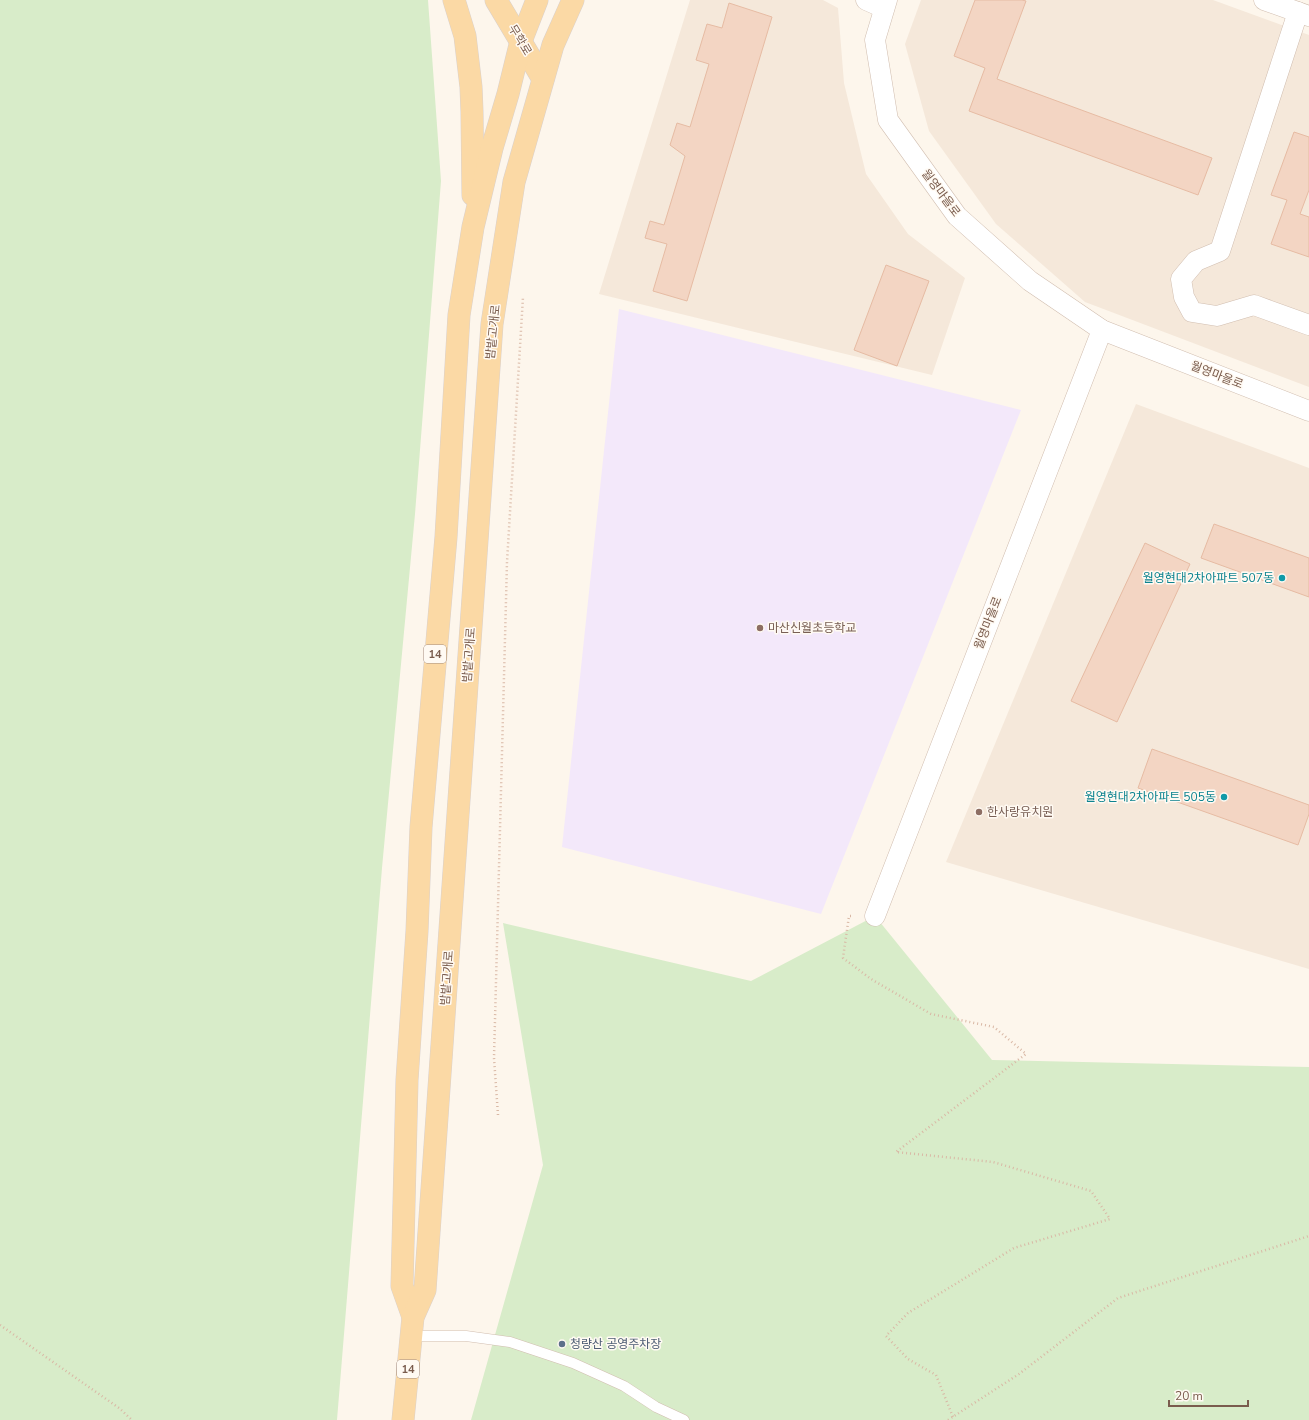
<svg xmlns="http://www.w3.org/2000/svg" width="1309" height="1420" viewBox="0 0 1309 1420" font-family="'Nunito Sans','Noto Sans KR',sans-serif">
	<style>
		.residential { fill: #f5e8da }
		.education { fill: #f3e8fa }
		.green { fill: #d8ecc9 }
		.building { fill: #f3d5c3; stroke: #e6bba3 }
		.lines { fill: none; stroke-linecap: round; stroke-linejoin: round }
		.service-casing { stroke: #d1beb0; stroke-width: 11 }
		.minor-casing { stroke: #d1beb0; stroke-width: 21 }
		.primary-casing { stroke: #dad1cd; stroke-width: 23 }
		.path { stroke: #d9b8a5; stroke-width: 2.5; stroke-dasharray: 1 3; stroke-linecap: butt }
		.service { stroke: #fff; stroke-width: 10 }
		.minor { stroke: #fff; stroke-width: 20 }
		.primary { stroke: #fbd9a5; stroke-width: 22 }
		.culture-dot { fill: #0f9aa8; stroke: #fffaf3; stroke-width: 1.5 }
		.education-dot { fill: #8d6e63; stroke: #fffaf3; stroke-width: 1.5 }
		.service-dot { fill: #5c6f8a; stroke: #fffaf3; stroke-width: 1.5 }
		.labels { text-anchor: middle; stroke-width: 3; stroke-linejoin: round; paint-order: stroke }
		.shield { fill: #fffaf3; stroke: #a28b7f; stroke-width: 1 }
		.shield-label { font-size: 11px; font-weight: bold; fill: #7a5c4d }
		.street-label { font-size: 12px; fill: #7a5c4d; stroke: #fffaf3 }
		.culture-label { font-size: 12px; fill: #0d838f; stroke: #fffaf3; text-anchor: end }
		.education-label { font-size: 12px; fill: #785e54; stroke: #fffaf3; text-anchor: start }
		.service-label { font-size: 12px; fill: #4e5e75; stroke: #fffaf3; text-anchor: start }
	</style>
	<rect width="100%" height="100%" fill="#fdf6ec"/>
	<g class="residential">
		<polygon points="690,0 823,0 838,8 844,83 866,174 908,234 965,278 932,375 599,294"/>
		<polygon points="921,0 1213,0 1309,35 1309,387 1085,302 996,224 929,131 905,44"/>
		<polygon points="1136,404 1309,468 1309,969 946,862"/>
	</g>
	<polygon class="education" points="619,309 1021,410 821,914 562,847"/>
	<g class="green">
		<polygon points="0,0 428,0 441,181 415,514 382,868 337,1420 0,1420"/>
		<polygon points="875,916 992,1060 1309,1067 1309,1420 471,1420 543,1165 503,923 751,981"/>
	</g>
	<g class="building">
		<polygon points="975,0 1022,0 1026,1 997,79 1212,158 1198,195 969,111 985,68 954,56"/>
		<polygon points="729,3 772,17 687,301 653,291 667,244 645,238 650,221 664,225 685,156 670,145 677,123 690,127 709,64 696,60 707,24 722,28"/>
		<polygon points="1294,132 1309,137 1309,190 1300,214 1309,217 1309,257 1271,244 1287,200 1271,195"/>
		<polygon points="886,265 929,281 897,366 854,350"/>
		<polygon points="1214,524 1309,558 1309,597 1201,558"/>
		<polygon points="1145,543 1190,564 1117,722 1071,701"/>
		<polygon points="1152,749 1309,805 1309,814 1298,845 1138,788"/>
	</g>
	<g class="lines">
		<g class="service-casing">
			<polyline id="service" points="412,1336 466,1336 510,1342 573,1363 624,1386 656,1407 684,1420"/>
		</g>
		<g class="minor-casing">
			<g id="minor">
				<polyline points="866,0 884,8"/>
				<polyline points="887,0 875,40 888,120 957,216 1030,281 1102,330 1309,411"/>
				<polyline points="1264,0 1309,16"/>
				<polyline points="1298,12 1220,251 1196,261 1181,279 1184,297 1192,312 1217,316 1254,305 1309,325"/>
				<polyline points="875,916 1102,330"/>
			</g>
		</g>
		<g class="primary-casing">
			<g id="primary">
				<polyline points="454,0 465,36 471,87 472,112 473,195"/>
				<polyline points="496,0 543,79"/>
				<polyline points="413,1317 402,1286 407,1080 417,931 421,827 446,537 459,315 473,227 492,148 508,94 521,41 537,0"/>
				<polyline points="403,1420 413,1317 425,1290 492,324 514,182 553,45 573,0"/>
			</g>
		</g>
		<g class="path">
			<polyline points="851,916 849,916 843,958 871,979 931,1014 994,1027 1026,1054 896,1152 993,1162 1091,1191 1110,1219 1014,1248 908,1313 886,1336 908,1359 936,1375 953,1417"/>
			<polyline points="498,1115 494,1058 507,562 523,297"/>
			<polyline points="0,1325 119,1408 132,1420"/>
			<polyline points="948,1420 1019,1374 1118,1298 1309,1236"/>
		</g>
		<use href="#service" class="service"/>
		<use href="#minor" class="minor"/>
		<use href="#primary" class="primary"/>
	</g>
	<g class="culture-dot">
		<circle cx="1282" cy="578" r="4"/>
		<circle cx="1224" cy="797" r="4"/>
	</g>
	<g class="education-dot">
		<circle cx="760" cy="628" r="4"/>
		<circle cx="979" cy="812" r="4"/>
	</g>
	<circle class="service-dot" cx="562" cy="1344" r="4"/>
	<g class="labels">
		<g class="shield">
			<rect x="424" y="645" width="22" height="18" rx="3"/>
			<rect x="397" y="1360" width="22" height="18" rx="3"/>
		</g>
		<g class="shield-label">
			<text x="435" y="658">14</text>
			<text x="408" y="1373">14</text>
		</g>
		<g class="street-label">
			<text transform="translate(520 40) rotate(59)" y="4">무학로</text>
			<text transform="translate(941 193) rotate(53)" y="4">월영마을로</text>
			<text transform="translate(493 332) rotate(-84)" y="4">밤밭고개로</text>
			<text transform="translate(1217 375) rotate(21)" y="4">월영마을로</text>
			<text transform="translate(988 623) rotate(-69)" y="4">월영마을로</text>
			<text transform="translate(469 655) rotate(-86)" y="4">밤밭고개로</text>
			<text transform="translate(447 978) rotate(-86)" y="4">밤밭고개로</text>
		</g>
		<g class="culture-label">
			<text x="1274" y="582">월영현대2차아파트 507동</text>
			<text x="1216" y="801">월영현대2차아파트 505동</text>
		</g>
		<g class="education-label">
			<text x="768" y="632">마산신월초등학교</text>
			<text x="987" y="816">한사랑유치원</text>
		</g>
		<g class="service-label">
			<text x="570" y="1348">청량산 공영주차장</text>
		</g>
	</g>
	<path d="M1169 1400v6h79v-6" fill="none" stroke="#7a5c4d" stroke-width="2"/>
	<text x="1175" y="1400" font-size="12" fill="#7a5c4d" stroke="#fffaf3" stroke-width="3" paint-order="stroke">20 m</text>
</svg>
